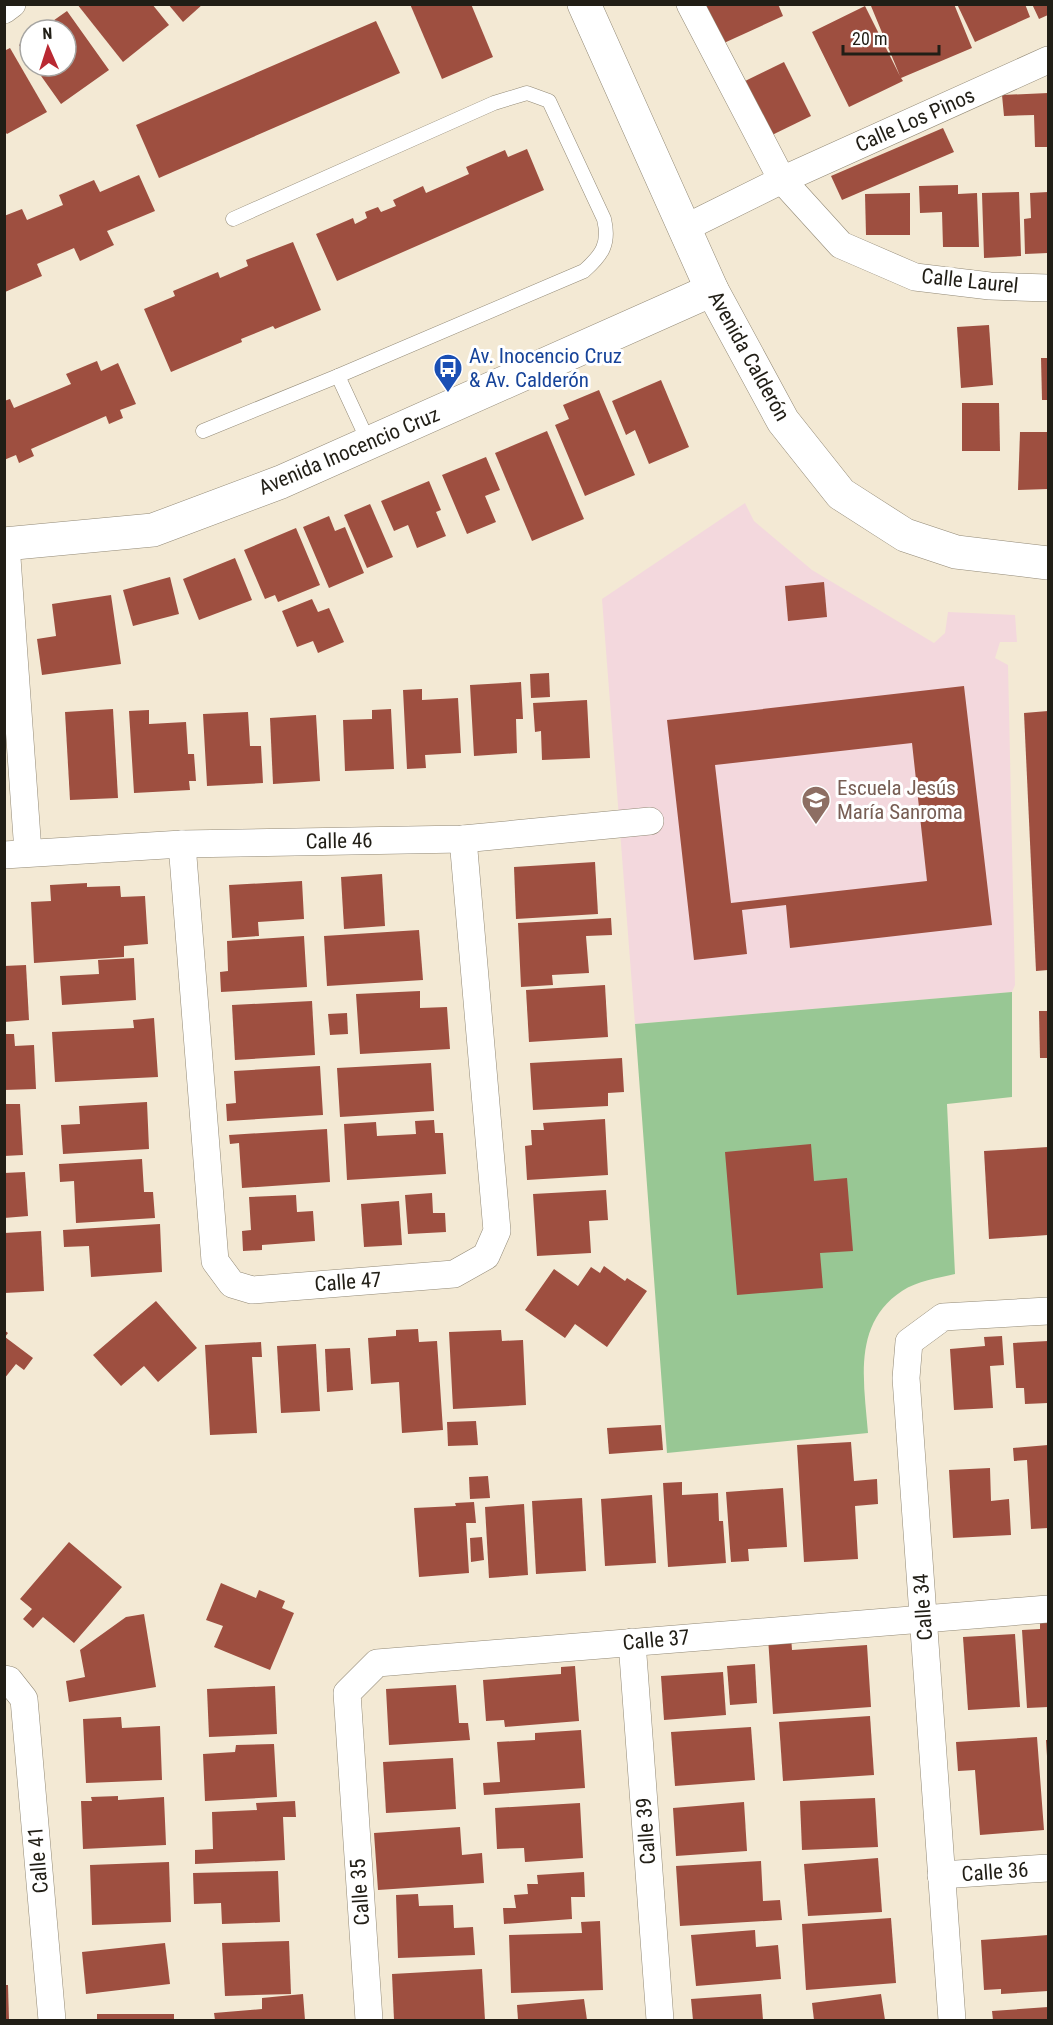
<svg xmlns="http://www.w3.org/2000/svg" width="1053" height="2025" viewBox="0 0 1053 2025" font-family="'Roboto Condensed',sans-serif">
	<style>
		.education { fill: #f3d8dd }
		.green { fill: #98c794 }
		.building { fill: #9e4f40; fill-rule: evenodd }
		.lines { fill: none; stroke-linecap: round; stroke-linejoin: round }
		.service-casing { stroke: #928976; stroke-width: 15 }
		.minor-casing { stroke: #928976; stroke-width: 28 }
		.tertiary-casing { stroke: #928976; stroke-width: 34 }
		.service { stroke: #fff; stroke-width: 14 }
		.minor { stroke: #fff; stroke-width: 27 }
		.tertiary { stroke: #fff; stroke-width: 33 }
		.labels { text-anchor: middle; stroke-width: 6; stroke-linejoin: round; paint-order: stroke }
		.street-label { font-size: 21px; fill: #211e16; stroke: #fff }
		.transit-label { font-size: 21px; fill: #164399; stroke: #fff; text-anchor: start }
		.education-label { font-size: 21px; fill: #785e54; stroke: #fff; text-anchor: start }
	</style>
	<rect width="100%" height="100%" fill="#f3e9d4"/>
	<polygon class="education" points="745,503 754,521 812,570 934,643 945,633 948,612 1015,615 1017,642 1000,642 995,658 1008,665 1015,985 1012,992 635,1024 602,599"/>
	<path class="green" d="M1012,992V1097L947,1104L955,1274C938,1278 917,1281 902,1291C852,1324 864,1382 868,1433L667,1453L635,1024Z"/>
	<g class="building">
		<polygon points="77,4 152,4 169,25 123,62"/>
		<polygon points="168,4 203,4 183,22"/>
		<polygon points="410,4 471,4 493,57 442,79"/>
		<polygon points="705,4 778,4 783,16 724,43"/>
		<polygon points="875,4 954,4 972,48 901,78 903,81 849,107 812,32 865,6 900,76 871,6"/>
		<polygon points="957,4 1025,4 1030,17 975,42"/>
		<polygon points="1032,4 1048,4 1048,15 1039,19"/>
		<polygon points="67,11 109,70 61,104 34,66 66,66 66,30 40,30"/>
		<polygon points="376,21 400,73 159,178 136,125"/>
		<polygon points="30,37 30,61 19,45"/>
		<polygon points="10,48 47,112 7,134 4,131 4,51"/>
		<polygon points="784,62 811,116 770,136 743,82"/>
		<polygon points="1048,93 1048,147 1035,147 1034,115 1004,116 1002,95"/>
		<polygon points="943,128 954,152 842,200 831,176"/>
		<polygon points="527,149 544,190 337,281 316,234 353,218 355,224 367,218 365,212 378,207 381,212 396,206 393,200 423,186 426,193 469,174 466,167 505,150 508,157"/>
		<polygon points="139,175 155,211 107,231 114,245 80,261 74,248 37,264 42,276 5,292 4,216 22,209 27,220 63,205 59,195 94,180 100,192"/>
		<polygon points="958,185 958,194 977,193 979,247 943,247 942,212 920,213 919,186"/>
		<polygon points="1019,192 1021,256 984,258 982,193"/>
		<polygon points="1048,192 1048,253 1025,254 1024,219 1031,218 1030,193"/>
		<polygon points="910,193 910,235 866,235 865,194"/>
		<polygon points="293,242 321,310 275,329 273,326 241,339 242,342 171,372 144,309 175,296 173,291 218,272 220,278 248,266 246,260"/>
		<polygon points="989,325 993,385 961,388 957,327"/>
		<polygon points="1041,358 1048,358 1048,400 1042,400"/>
		<polygon points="97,361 101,371 118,363 136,404 120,410 123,418 109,424 106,416 31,449 34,456 19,463 16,455 4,460 4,401 10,399 14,408 71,384 66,374"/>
		<polygon points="661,380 689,447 649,464 635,430 626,435 612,401"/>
		<polygon points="599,390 635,475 585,496 555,425 569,419 563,405"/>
		<polygon points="962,403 999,403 1000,451 962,451"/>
		<polygon points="547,431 584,519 532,541 495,453"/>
		<polygon points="1020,432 1048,432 1048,489 1018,490"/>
		<polygon points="486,457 500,490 485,496 496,522 467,534 442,475"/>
		<polygon points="429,481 441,510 436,512 446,536 417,548 408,525 394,531 381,501"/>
		<polygon points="370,504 393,557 367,568 344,515"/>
		<polygon points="329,516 335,531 345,527 364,573 329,588 303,527"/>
		<polygon points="296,528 320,585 278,602 275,595 265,599 244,550"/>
		<polygon points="235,558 252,600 199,620 183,579"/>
		<polygon points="170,577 179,614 133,626 123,590"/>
		<polygon points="824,582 827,617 788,621 785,586"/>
		<polygon points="111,595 121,664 42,675 37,639 56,636 52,604"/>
		<polygon points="312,599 318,612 329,608 344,642 318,653 313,641 297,647 282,611"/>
		<polygon points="549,673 550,697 531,698 530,674"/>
		<polygon points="521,682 523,719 516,719 517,753 474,756 470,685"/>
		<path d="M964,686L992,925L790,948L786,905L742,910L747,954L694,960L667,720ZM912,743L927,881L731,903L715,765Z"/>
		<polygon points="422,689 422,700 458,698 461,753 425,755 426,768 407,769 403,690"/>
		<polygon points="587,700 590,758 542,760 541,731 535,732 533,703"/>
		<polygon points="113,709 118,798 70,800 65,712"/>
		<polygon points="391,709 394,769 345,771 343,720 372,719 372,710"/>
		<polygon points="149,710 149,724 186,722 188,754 194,754 196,781 189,781 190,790 134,793 129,711"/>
		<polygon points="1048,711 1048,970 1036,971 1024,713"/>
		<polygon points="248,712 250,746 261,746 263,783 207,786 203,714"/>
		<polygon points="316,715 320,781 273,784 270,718"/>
		<polygon points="595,862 598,914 516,919 514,867"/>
		<polygon points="382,874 385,926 344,929 341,877"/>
		<polygon points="302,881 304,919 258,922 259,936 232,938 229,885"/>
		<polygon points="87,883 87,887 120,886 121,897 145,896 148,944 124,946 124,957 34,963 31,902 51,901 50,885"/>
		<polygon points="611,918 612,935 586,936 589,973 552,975 553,985 521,987 518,923"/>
		<polygon points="419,930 423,980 327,986 324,936"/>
		<polygon points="304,936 307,987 221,992 220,972 228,971 227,941"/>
		<polygon points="134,958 136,1000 62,1005 60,976 99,974 98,960"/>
		<polygon points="26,965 29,1020 4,1022 4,966"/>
		<polygon points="605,985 608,1037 529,1042 526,990"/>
		<polygon points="420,991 420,1008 447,1007 450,1049 360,1054 356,994"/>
		<polygon points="312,1001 315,1055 235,1060 232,1005"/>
		<polygon points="1039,1011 1048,1011 1048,1058 1040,1058"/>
		<polygon points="347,1013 348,1034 330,1035 328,1014"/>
		<polygon points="154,1018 158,1077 55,1082 52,1032 134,1028 133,1020"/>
		<polygon points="4,1034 14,1034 15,1046 34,1045 36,1089 4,1090"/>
		<polygon points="622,1058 624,1092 608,1093 608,1106 533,1110 530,1063"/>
		<polygon points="431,1063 434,1111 340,1117 337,1068"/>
		<polygon points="320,1066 323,1115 227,1121 226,1104 236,1103 234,1071"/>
		<polygon points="147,1102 149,1149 63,1154 61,1125 80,1124 79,1106"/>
		<polygon points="4,1104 20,1104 23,1155 4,1156"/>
		<polygon points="605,1119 608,1175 527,1180 525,1146 532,1145 531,1130 544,1130 543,1123"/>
		<polygon points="434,1120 435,1133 443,1133 446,1174 347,1180 344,1124 376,1122 377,1136 416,1134 415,1121"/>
		<polygon points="327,1129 330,1182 242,1188 239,1143 230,1144 229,1135"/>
		<polygon points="811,1144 814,1181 847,1178 853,1251 820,1253 823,1288 737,1295 725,1152"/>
		<polygon points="1048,1147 1048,1235 989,1239 984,1151"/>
		<polygon points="142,1159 144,1192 153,1192 155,1218 76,1223 74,1181 60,1182 59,1164"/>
		<polygon points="25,1172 28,1216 4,1218 4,1173"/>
		<polygon points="606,1190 608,1220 589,1221 591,1253 537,1256 533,1194"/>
		<polygon points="432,1193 433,1213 445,1213 446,1232 408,1234 405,1195"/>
		<polygon points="296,1195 297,1212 313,1211 315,1241 262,1245 262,1250 243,1251 242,1231 251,1230 249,1197"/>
		<polygon points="399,1201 402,1245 364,1247 361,1204"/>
		<polygon points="160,1224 162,1272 91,1277 89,1246 64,1247 63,1230"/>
		<polygon points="41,1231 44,1291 4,1293 4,1233"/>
		<polygon points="604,1266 625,1281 627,1278 647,1291 607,1347 575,1324 565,1338 525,1310 554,1269 578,1286 591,1267 600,1273"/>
		<polygon points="156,1301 197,1348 158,1382 144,1366 121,1386 93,1355"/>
		<polygon points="418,1329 419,1342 437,1341 443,1430 402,1433 399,1382 371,1384 368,1338 396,1336 396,1330"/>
		<polygon points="4,1330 8,1333 5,1337 33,1358 24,1370 16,1364 4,1379"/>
		<polygon points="501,1330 502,1341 523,1340 526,1405 453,1409 449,1332"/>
		<polygon points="1002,1336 1004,1365 990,1366 993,1408 954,1410 950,1349 985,1346 984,1337"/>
		<polygon points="1048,1341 1048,1403 1025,1404 1024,1388 1016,1388 1013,1343"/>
		<polygon points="261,1342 262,1357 252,1357 257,1433 210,1435 205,1345"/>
		<polygon points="316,1344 320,1411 281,1413 277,1346"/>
		<polygon points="350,1348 353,1390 327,1392 325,1349"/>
		<polygon points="476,1421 478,1445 448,1446 447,1422"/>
		<polygon points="661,1425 663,1450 609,1454 607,1428"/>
		<polygon points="851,1442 854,1481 877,1479 878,1504 855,1506 858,1559 804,1562 797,1445"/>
		<polygon points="1048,1445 1048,1528 1031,1529 1027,1460 1014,1461 1013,1448"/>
		<polygon points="990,1468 991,1501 1009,1499 1011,1535 953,1538 949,1470"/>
		<polygon points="488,1476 490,1498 470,1499 469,1477"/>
		<polygon points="682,1482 682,1495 718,1493 719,1521 723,1521 726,1563 668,1567 663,1483"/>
		<polygon points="783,1488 787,1547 748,1549 749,1561 731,1562 726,1492"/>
		<polygon points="652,1495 656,1563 605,1566 601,1499"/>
		<polygon points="582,1498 586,1571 536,1574 532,1501"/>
		<polygon points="474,1502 476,1523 466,1523 469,1573 419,1577 414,1508 456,1506 455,1503"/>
		<polygon points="524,1504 528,1575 489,1578 485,1507"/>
		<polygon points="482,1537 484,1560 471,1562 470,1538"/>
		<polygon points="69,1542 122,1587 74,1643 43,1617 33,1628 23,1619 32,1609 20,1599"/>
		<polygon points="221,1583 256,1598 259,1590 285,1601 282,1608 294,1613 270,1670 214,1647 223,1626 206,1620"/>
		<polygon points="144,1614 156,1687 69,1702 66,1681 85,1677 80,1650 126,1617"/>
		<polygon points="1048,1619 1048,1707 1027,1708 1022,1630 1040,1629 1040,1620"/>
		<polygon points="1015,1634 1020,1707 968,1710 963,1637"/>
		<polygon points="791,1636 792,1650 867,1645 871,1707 773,1714 768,1637"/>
		<polygon points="755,1664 757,1703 730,1705 727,1666"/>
		<polygon points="575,1666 579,1721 505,1727 504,1720 486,1721 483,1680 561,1674 561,1667"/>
		<polygon points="723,1672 726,1715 664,1720 661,1676"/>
		<polygon points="456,1685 459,1723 468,1723 470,1740 389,1745 386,1689"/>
		<polygon points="275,1686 277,1734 209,1737 207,1689"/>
		<polygon points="870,1716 874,1775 783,1781 779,1722"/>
		<polygon points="121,1717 122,1728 160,1726 162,1780 86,1783 83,1719"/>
		<polygon points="751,1727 755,1780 675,1786 671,1732"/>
		<polygon points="581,1730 585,1788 484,1795 483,1783 500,1782 497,1742 535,1740 535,1733"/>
		<polygon points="1037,1737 1044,1830 980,1835 975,1770 958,1771 956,1742"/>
		<polygon points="1046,1740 1048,1740 1048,1755 1047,1756"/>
		<polygon points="274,1744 277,1797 205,1801 203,1754 235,1752 236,1745"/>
		<polygon points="453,1758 456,1809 386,1813 383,1762"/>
		<polygon points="118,1796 118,1800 164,1797 166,1845 83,1849 81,1801 92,1801 91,1797"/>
		<polygon points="875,1798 878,1847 802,1850 800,1801"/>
		<polygon points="295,1801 296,1817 283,1817 285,1860 195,1864 195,1850 213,1849 212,1812 257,1810 256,1803"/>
		<polygon points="744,1802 747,1851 676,1856 673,1808"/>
		<polygon points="580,1803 583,1858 525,1862 524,1848 497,1849 495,1808"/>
		<polygon points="460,1827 462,1855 482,1853 484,1883 378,1890 374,1833"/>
		<polygon points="878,1858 882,1912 808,1916 804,1864"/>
		<polygon points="761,1861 763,1901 780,1900 782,1920 680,1926 676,1866"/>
		<polygon points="169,1862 171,1922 92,1925 90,1865"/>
		<polygon points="278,1871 280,1922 222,1924 221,1903 194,1904 193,1873"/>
		<polygon points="584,1872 585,1897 571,1897 572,1919 504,1924 503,1908 516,1908 514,1895 528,1894 527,1884 538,1884 537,1875"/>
		<polygon points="418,1894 419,1906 453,1905 454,1928 473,1927 475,1955 398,1958 396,1895"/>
		<polygon points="891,1918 896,1983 806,1990 802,1924"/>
		<polygon points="600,1921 603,1990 511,1993 509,1935 582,1933 581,1922"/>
		<polygon points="755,1930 756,1947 778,1945 781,1979 696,1986 691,1935"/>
		<polygon points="1048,1935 1048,1991 1001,1994 1001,1989 984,1990 981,1940"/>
		<polygon points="289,1941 291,1994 225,1996 222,1943"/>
		<polygon points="165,1943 170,1984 86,1994 82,1952"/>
		<polygon points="482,1969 485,2020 394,2020 392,1974"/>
		<polygon points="4,1985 8,1985 9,2020 4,2020"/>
		<polygon points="303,1994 305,2020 215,2020 214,2013 262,2009 262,1998"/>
		<polygon points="761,1994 763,2020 693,2020 691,1999"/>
		<polygon points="881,1994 885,2020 814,2020 812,2003"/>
		<polygon points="584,1999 587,2020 518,2020 517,2005"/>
		<polygon points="1048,2007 1048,2020 993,2020 992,2011"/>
		<rect x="97" y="2014" width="77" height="6"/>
	</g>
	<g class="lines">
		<g class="service-casing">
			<g id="service">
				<path d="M233,219L494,103L527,93L549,101L604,219C610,244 602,255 584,271L338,376L369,443"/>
				<polyline points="203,431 338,376"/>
			</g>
		</g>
		<g class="minor-casing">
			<g id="minor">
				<polyline points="690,4 782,180 841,245 915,277 990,286 1048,288"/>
				<polyline points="4,10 12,4"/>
				<polyline points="683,229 782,180 1048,60"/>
				<polyline points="6,544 28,852"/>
				<polyline points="182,844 215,1261 232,1284 252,1290 454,1274 486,1256 497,1231 463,839"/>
				<polyline points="4,855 182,844 463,839 650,821"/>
				<polyline points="632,1642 660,2020"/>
				<polyline points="4,1679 9,1680 24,1699 52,2020"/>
				<polyline points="941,1875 1048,1868"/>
				<polyline points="369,2020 347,1693 377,1663 1048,1609"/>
				<polyline points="952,2020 906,1378 909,1342 943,1317 1048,1311"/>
			</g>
		</g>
		<g class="tertiary-casing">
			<g id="tertiary">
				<polyline points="584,4 712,290 783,421 841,494 905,535 956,552 1048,563"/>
				<polyline points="4,544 153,530 281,482 712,290"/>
			</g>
		</g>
		<use href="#service" class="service"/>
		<use href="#minor" class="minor"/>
		<use href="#tertiary" class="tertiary"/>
	</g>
	<defs>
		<g id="bus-pin" transform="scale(1.5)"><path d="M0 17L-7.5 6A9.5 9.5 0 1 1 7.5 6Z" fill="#1a4fb4" stroke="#fff"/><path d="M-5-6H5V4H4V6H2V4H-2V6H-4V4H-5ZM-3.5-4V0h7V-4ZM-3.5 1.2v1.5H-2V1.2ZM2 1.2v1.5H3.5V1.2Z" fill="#fff"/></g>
		<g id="school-pin" transform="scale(1.5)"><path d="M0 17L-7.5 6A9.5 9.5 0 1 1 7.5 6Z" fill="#8d6e63" stroke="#fff"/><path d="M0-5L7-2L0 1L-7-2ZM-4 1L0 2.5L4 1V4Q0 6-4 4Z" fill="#fff"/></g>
	</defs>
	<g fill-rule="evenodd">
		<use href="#bus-pin" x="448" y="368"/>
		<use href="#school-pin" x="816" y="800"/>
	</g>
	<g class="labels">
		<g class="street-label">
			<text transform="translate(915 120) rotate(-24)" y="7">Calle Los Pinos</text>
			<text transform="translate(970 281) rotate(6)" y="7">Calle Laurel</text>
			<text transform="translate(749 356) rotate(61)" y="7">Avenida Calderón</text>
			<text transform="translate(349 451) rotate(-23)" y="7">Avenida Inocencio Cruz</text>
			<text transform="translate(339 841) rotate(-1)" y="7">Calle 46</text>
			<text transform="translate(348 1282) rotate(-4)" y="7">Calle 47</text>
			<text transform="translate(923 1607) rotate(-94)" y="7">Calle 34</text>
			<text transform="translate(656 1640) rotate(-5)" y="7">Calle 37</text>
			<text transform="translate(646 1831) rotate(-94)" y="7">Calle 39</text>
			<text transform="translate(38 1860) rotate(-95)" y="7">Calle 41</text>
			<text transform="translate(995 1872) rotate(-4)" y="7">Calle 36</text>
			<text transform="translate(360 1892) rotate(-94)" y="7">Calle 35</text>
		</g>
		<g class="transit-label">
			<text x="469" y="363">Av. Inocencio Cruz<tspan x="469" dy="24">&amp; Av. Calderón</tspan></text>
		</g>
		<g class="education-label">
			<text x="837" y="795">Escuela Jesús<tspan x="837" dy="24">María Sanroma</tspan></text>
		</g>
	</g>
	<rect width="1053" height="2025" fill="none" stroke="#211e16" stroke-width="12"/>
	<g transform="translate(48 48) rotate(357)"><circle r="28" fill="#ffffff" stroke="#a6a5a2" stroke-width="1.5"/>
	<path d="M0-4.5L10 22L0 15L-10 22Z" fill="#b92932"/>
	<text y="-9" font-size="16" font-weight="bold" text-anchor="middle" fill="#211e16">N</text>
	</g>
	<path d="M843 45v9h96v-9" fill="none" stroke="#211e16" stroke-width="3"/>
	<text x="852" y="45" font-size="18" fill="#211e16" stroke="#ffffff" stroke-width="4.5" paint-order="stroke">20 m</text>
</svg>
